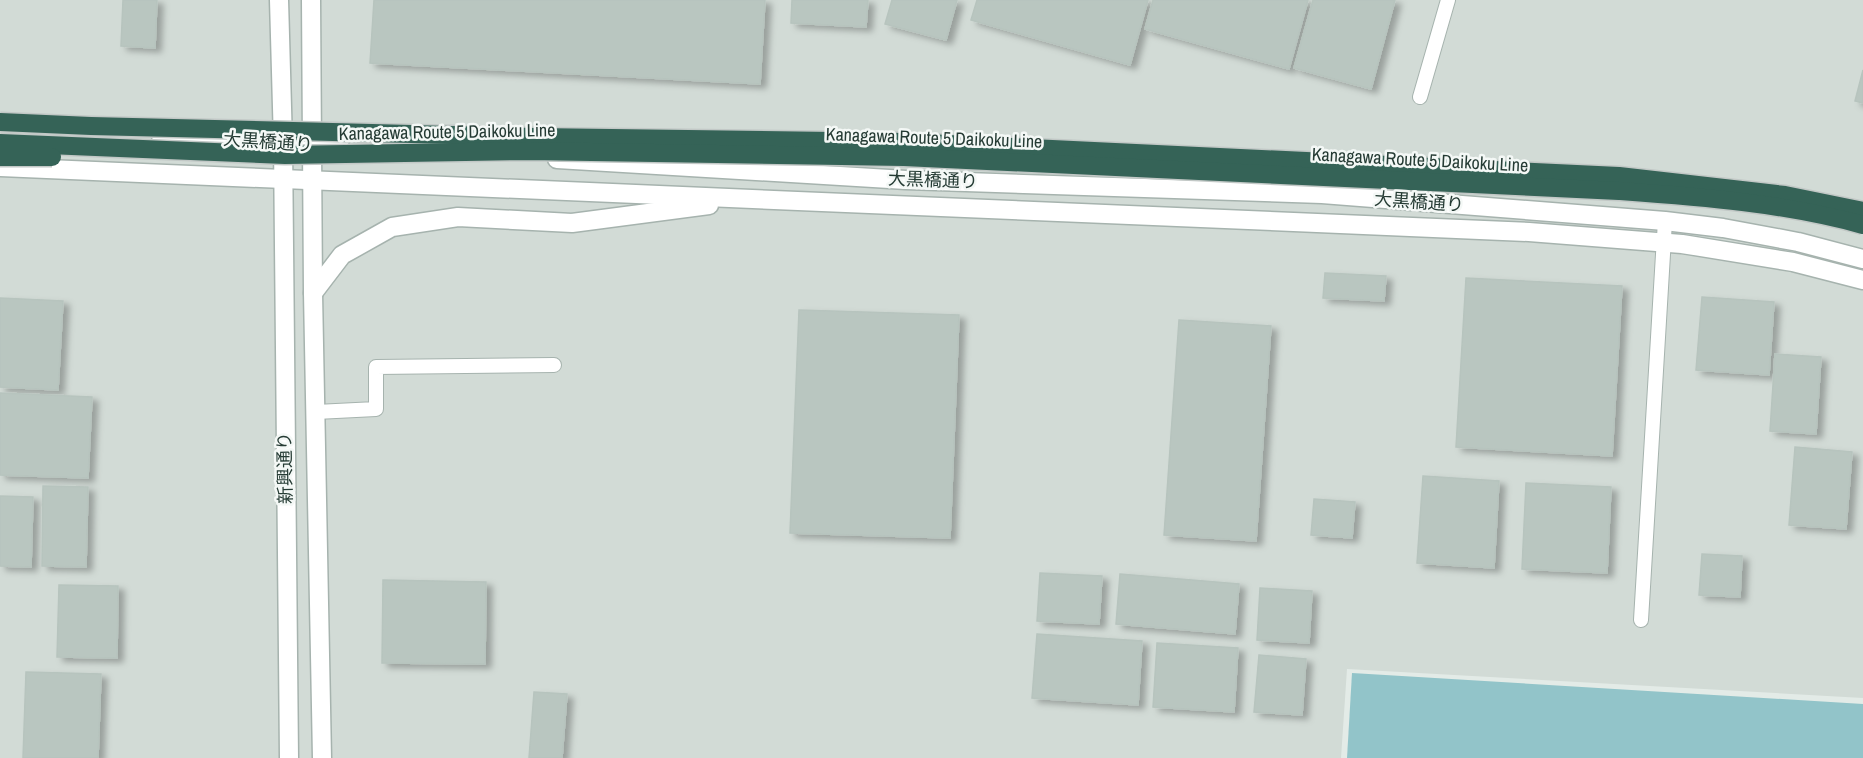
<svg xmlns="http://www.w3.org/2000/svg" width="1863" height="758" viewBox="0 0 1863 758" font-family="'Archivo Narrow','Noto Sans JP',sans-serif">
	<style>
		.built { fill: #d2dbd6 }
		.water { fill: #92c4c9 }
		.building { fill: #b9c6c0; stroke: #b7c4be; stroke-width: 1.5; filter: url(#shadow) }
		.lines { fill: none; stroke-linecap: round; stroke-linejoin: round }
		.service-casing { stroke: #a6b3ae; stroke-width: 16 }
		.tertiary-casing { stroke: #a6b3ae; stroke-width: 21 }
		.service { stroke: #fff; stroke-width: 14 }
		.tertiary { stroke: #fff; stroke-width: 18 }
		.motorway-bridge-casing { stroke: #c2c8c6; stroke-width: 21; stroke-linecap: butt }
		.motorway-bridge { stroke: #356357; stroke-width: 18 }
		.labels { text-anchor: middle; stroke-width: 5; stroke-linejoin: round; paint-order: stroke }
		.street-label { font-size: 18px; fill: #253b34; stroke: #f4f8f6 }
	</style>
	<defs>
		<filter id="shadow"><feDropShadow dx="6" dy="4" stdDeviation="3" flood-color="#0004"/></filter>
	</defs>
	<rect width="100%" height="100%" fill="#e3ebe7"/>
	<polygon class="built" points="0,0 1863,0 1863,698 1347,669 1341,758 0,758"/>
	<polygon class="water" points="1352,673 1863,704 1863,758 1347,758"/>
	<g class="building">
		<polygon points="123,0 157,0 155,48 121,46"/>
		<polygon points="374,0 765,0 760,84 370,63"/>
		<polygon points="792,0 868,0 866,27 791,23"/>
		<polygon points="892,0 957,0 946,40 885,24"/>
		<polygon points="977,0 1148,0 1130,65 971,20"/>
		<polygon points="1153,0 1308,0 1289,69 1145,29"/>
		<polygon points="1313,0 1395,0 1371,89 1294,68"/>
		<polygon points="1863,70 1863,103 1855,101"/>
		<polygon points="1325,273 1386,276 1384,301 1323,298"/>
		<polygon points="1466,278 1622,286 1612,456 1456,447"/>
		<polygon points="1702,297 1774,302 1769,375 1696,370"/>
		<polygon points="0,298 63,301 58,390 0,387"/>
		<polygon points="799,310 959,315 950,538 790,533"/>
		<polygon points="1179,320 1271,326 1256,541 1164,535"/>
		<polygon points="1775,354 1821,357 1816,434 1770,431"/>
		<polygon points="0,393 92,397 88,478 0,475"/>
		<polygon points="1795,447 1852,452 1846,529 1789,525"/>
		<polygon points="1423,476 1499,481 1494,568 1417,563"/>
		<polygon points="1526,483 1611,487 1607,573 1522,569"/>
		<polygon points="43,486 88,487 86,567 42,566"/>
		<polygon points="0,496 33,497 31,567 0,566"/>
		<polygon points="1314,499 1355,502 1352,538 1311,535"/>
		<polygon points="1702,554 1742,556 1740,597 1699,595"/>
		<polygon points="1040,573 1102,576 1099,624 1037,621"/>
		<polygon points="1120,574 1239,584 1235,634 1116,624"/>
		<polygon points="383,580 486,582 485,664 382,663"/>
		<polygon points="59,585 118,586 117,658 57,657"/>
		<polygon points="1260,588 1312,591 1309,643 1257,640"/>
		<polygon points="1037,634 1142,641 1138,705 1032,698"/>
		<polygon points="1157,643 1238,648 1234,712 1153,707"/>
		<polygon points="1259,655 1306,659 1302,715 1254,712"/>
		<polygon points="26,672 101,674 98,758 23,758"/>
		<polygon points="534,692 567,694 562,758 529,758"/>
	</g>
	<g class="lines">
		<g class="service-casing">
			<g id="service">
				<polyline points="1420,97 1448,0"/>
				<polyline points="316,412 376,409 376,367 554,365"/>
				<polyline points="1641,620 1665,221"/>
			</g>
		</g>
		<g class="tertiary-casing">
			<g id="tertiary">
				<polyline points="279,0 283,143 289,758"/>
				<polyline points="311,0 313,293 322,758"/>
				<polyline points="161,136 340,147"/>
				<polyline points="557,159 906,180 1322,194 1665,221 1723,228 1798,242 1863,259"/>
				<polyline points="0,167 1529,232 1682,244 1793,262 1863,280"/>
				<polyline points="313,293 342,255 392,227 458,217 572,223 709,205"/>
			</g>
		</g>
		<use href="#service" class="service"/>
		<use href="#tertiary" class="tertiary"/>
		<g class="motorway-bridge-casing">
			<g id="motorway-bridge">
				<polyline points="0,122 91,126 535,137 905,142 1619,176 1785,195 1863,211"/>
				<path d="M0,143L285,155L529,151L904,157L1619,191C1701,197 1784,203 1863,225"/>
				<polyline points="0,157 52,157"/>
			</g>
		</g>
		<use href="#motorway-bridge" class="motorway-bridge"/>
	</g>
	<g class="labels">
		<g class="street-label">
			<text transform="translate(447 132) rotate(-1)" y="6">Kanagawa Route 5 Daikoku Line</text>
			<text transform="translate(934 138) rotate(2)" y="6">Kanagawa Route 5 Daikoku Line</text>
			<text transform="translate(268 142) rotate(4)" y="6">大黒橋通り</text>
			<text transform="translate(1420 160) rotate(3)" y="6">Kanagawa Route 5 Daikoku Line</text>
			<text transform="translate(933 180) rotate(2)" y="6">大黒橋通り</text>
			<text transform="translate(1419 202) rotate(4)" y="6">大黒橋通り</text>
			<text transform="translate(285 468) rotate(-91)" y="6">新興通り</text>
		</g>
	</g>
</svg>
